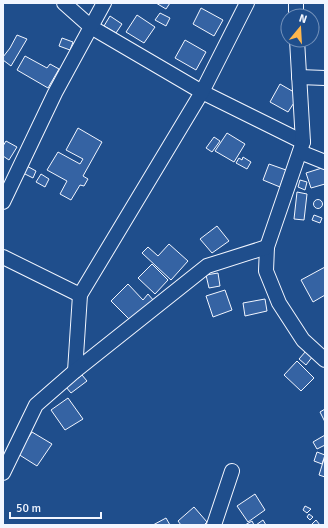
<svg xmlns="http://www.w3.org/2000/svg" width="328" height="528" viewBox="0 0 328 528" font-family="Signika,sans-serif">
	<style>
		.building { fill: #3563a3; stroke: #f2f6ff }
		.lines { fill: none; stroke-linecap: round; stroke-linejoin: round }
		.minor-casing { stroke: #f2f6ff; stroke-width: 16 }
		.minor { stroke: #1f4e8c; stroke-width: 14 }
	</style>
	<rect width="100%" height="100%" fill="#1f4e8c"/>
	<g class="building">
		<polygon points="156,3 170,3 166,9"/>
		<polygon points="201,8 223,20 214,36 193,24"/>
		<polygon points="160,13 170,18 166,26 155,20"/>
		<polygon points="137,15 155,27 144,43 126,32"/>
		<polygon points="110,16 122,24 116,33 104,26"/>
		<polygon points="17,35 27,39 11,66 3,60 3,57 10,48"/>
		<polygon points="62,38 73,42 70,50 59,46"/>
		<polygon points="185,40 206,52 196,70 175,58"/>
		<polygon points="25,56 47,68 50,64 59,69 48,88 17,70"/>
		<polygon points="280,84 299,95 288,112 270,102"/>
		<polygon points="78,128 102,142 83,176 88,179 84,186 80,185 71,200 60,194 67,181 47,170 58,152 80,164 83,159 66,150"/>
		<polygon points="227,133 245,144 234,162 215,151"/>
		<polygon points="214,137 220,141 212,152 206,148"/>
		<polygon points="6,141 17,147 9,160 3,156 3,146"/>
		<polygon points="243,157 251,162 247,169 236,163 239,158 242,160"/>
		<polygon points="269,164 286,170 280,187 263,180"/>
		<polygon points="25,165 36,171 33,178 21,172"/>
		<polygon points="325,167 325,184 311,188 306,173"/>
		<polygon points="41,174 49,179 45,187 36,182"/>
		<polygon points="300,180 307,182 305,190 298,187"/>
		<polygon points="297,192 307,194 304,220 294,219"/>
		<circle cx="318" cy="204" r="4.5"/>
		<polygon points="314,215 322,218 320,223 312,220"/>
		<polygon points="217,226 229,241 212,253 200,239"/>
		<polygon points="169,244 188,261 171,280 142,253 148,247 158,256"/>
		<polygon points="152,264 168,280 155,294 138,278"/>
		<polygon points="325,267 325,295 313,302 301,280"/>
		<polygon points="218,273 220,286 209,288 206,275"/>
		<polygon points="128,284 143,300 148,294 154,301 132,322 111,301"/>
		<polygon points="225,290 232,310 213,317 206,296"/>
		<polygon points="265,299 267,311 245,316 243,303"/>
		<polygon points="306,351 313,356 306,365 299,359"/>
		<polygon points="297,361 314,378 301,391 284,375"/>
		<polygon points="82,375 87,381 71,393 66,387"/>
		<polygon points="68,398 83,419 65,430 51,410"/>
		<polygon points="325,409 325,422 320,412"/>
		<polygon points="32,432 52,444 37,466 18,454"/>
		<polygon points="325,435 325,445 317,449 313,442"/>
		<polygon points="317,452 325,455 322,464 314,461"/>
		<polygon points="324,459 325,459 325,477 319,475"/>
		<polygon points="255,494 265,510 248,522 237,506"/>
		<polygon points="305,506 311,509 307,513 303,510"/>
		<polygon points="194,507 207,522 204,525 181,525 178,521"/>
		<polygon points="309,514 313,517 310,520 307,517"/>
		<polygon points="166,518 170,525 153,525"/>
		<polygon points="263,520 266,525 256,525"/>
		<polygon points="316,520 320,525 314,525 312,524"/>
		<polygon points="252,521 254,525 245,525"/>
	</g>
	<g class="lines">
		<g class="minor-casing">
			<g id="minor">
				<polyline points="64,3 91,27 202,92 303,142"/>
				<polyline points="296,16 296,3"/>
				<polyline points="297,40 303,142 267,247 266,271 279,303 303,340 325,360"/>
				<polyline points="299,77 325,78"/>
				<polyline points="300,152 325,162"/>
				<polyline points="3,202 55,93 104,3"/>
				<polyline points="3,257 80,295"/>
				<polyline points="75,371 80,295 202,92 247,3"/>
				<polyline points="3,473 36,405 75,371 207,266 267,247"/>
				<polyline points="214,525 232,471"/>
			</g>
		</g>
		<use href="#minor" class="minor"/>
	</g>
	<rect width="328" height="528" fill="none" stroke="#f2f6ff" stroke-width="8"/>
	<g transform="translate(300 28) rotate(18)"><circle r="19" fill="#1f4e8c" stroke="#7391ba"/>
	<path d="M0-3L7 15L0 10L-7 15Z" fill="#ffb74d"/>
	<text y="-6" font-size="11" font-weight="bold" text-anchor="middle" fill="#f2f6ff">N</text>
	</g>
	<path d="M10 512v6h91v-6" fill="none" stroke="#f2f6ff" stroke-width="2"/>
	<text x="16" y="512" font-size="12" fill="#f2f6ff" stroke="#1f4e8c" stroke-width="3" paint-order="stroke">50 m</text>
</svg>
